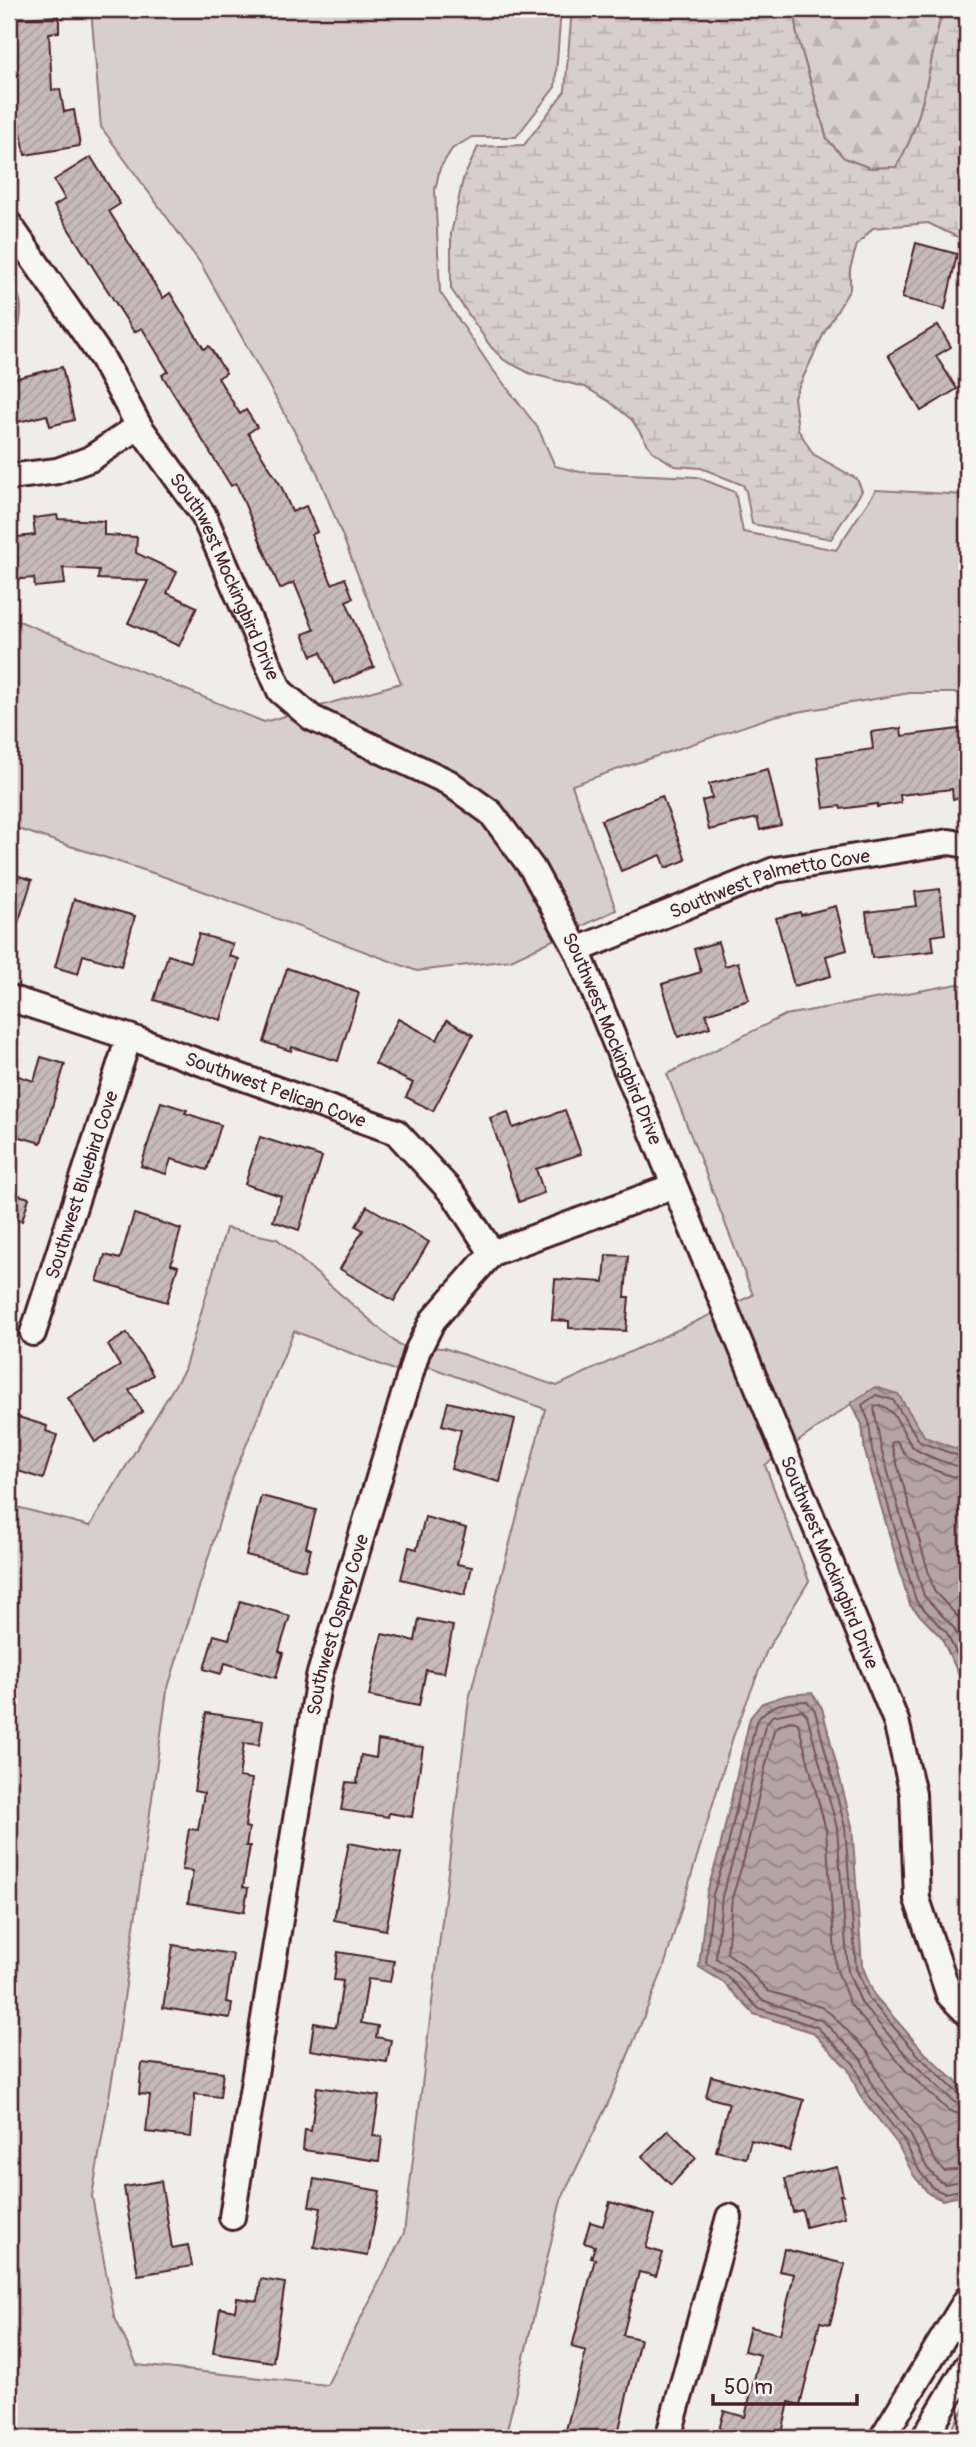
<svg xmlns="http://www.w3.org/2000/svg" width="976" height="2447" viewBox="0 0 976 2447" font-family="Pangolin,sans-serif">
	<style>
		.green { fill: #d7cfce; stroke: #90777c; stroke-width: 2; fill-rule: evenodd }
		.forest { fill: url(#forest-firs); stroke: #90777c; stroke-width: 2 }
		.wetland { fill: url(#wetland-marsh); stroke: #90777c; stroke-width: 2 }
		.water { fill: url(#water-waves); stroke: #8a6f74; stroke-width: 2 }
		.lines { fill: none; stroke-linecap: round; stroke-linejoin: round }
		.shore { stroke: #74545c; stroke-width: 2 }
		.building { fill: url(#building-hatch); stroke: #4a1f2b; stroke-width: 2 }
		.minor-casing { stroke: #4a1f2b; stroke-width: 30 }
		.minor { stroke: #f6f6f2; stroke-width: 24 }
		.labels { text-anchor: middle; stroke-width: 5; stroke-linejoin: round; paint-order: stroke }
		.street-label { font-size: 19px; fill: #4a1f2b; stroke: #f6f6f2 }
	</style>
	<defs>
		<pattern id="forest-firs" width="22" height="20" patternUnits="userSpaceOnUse" patternTransform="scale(1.75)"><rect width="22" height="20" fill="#d7cfce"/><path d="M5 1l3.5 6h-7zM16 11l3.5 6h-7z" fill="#bab1b1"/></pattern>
		<pattern id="wetland-marsh" width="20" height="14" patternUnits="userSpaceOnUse" patternTransform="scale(1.75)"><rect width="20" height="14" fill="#d7cfce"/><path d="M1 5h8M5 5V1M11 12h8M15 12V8" fill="none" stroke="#bab1b1"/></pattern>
		<pattern id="water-waves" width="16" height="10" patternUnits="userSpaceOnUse" patternTransform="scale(1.75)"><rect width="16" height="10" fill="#b4a4a5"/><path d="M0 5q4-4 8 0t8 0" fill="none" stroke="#948587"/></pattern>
		<pattern id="building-hatch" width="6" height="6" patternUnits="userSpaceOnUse" patternTransform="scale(1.75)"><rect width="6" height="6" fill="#c6babb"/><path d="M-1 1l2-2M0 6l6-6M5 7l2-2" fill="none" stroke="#ac9fa1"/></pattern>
	</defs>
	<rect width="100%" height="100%" fill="#efedea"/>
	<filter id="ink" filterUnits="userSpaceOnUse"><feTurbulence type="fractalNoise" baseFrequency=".0143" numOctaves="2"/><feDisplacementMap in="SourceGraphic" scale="14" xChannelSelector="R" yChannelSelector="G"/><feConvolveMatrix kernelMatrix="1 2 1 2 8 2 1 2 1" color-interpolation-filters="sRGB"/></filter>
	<g filter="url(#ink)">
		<g class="green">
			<polygon points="91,9 561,9 555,87 516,137 472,137 452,149 440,168 435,190 440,292 490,366 538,428 555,466 580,472 697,477 735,492 743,532 836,550 876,490 967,495 967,693 910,693 774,716 572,785 616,910 511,960 417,971 165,877 9,826 9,621 19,621 264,722 401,683 317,472 201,264 101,127"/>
			<path d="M958,984L967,987V1723L961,1717L967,1691L941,1637L910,1605L865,1451L862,1424L851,1404L765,1465L809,1581L767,1650L733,1737L663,1970L610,2099L561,2200L505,2438H9V1505L90,1526L184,1370L226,1228L277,1239L400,1346L444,1348L557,1386L753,1295L667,1074L785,1015ZM294,1331L394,1370L430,1367L545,1409L469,1699L404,2233L327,2385L137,2365L114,2316L92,2196L116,2056L167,1691L234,1474Z"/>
			<polygon points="967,2404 967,2438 946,2438"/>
		</g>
		<path class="forest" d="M796,9H947L940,20C928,70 924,123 896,167L870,168L844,158L827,139L796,31Z"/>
		<path class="wetland" d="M572,9H796V31L827,139L844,158L870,168L896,167C924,123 928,70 940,20L947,9H967V239L955,236L928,223L873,228L857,245L850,269V289L824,333L794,397L798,429L813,454L857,479L862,491L831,539L752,524L746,491L743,485L701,468L675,466L652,451L632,420L610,402L585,387L531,374L504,360L491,347L451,289V234L463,179L478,147L524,145L565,91Z"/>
		<g class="water">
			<path d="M9,281C23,293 22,311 19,327L9,333Z"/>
			<polygon points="875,1387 898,1394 925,1437 967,1453 967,1723 961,1717 967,1691 941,1637 910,1605 865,1451 862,1424 851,1403"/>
			<polygon points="812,1693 822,1708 852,1826 862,1965 874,1995 925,2053 967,2092 967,2195 942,2200 929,2194 914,2176 897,2143 860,2096 848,2069 812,2032 754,2014 723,1982 699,1967 707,1892 719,1852 750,1718 762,1703 787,1695"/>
		</g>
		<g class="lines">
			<g class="shore">
				<polyline points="967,1459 920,1442 893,1400 876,1395 862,1405 869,1422 872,1450 916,1601 947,1633 967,1677"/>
				<path d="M967,1468C956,1467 919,1454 912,1446C901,1432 897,1409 879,1405L874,1408L881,1448L924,1596L954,1628L967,1656"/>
				<path d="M967,1479C953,1478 917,1465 907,1456C903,1452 900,1446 897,1441L891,1443L934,1591L961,1620L967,1631"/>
				<path d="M967,2097L960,2095L920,2057L869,1999L856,1968L845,1827L815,1711L807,1701C785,1702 769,1703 756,1722L726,1854L713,1894L706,1963L727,1976L758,2008L817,2027L854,2064L866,2092L903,2139L920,2172L933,2188L944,2193L967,2189"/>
				<polyline points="967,2106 954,2102 913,2063 862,2004 848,1972 837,1828 807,1715 802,1710 772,1716 765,1726 734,1856 722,1896 716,1958 734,1971 762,2000 823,2021 861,2059 874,2088 910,2134 927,2168 939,2181 945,2184 967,2180"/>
				<path d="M967,2116L949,2111L907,2072L850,2004L836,1968L826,1830L798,1723C791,1719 779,1724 774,1730L744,1859L732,1898L727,1953L741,1963L768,1991L821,2007L831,2014L869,2053L883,2082L918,2128L936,2162L944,2171L967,2169"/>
			</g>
		</g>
		<g class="building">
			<polygon points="59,16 59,32 49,33 52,90 60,89 64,112 74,110 80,146 25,155 10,70 9,18"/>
			<polygon points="91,157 120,204 109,211 163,298 170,293 204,349 209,346 226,373 218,378 240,414 246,410 257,427 248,433 281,486 292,512 306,506 317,532 311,535 332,584 345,578 353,598 346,601 374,667 334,684 321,652 312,656 303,634 314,630 294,582 280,589 236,483 231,486 162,375 168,371 142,328 134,332 54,206 65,199 54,180"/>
			<polygon points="916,243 957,254 945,309 902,298"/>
			<polygon points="938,325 951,347 936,356 957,389 921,411 888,355"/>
			<polygon points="62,367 74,420 50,426 47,415 18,422 9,380"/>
			<polygon points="57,515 58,519 104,521 104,535 137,537 136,553 177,572 167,593 197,607 179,646 128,623 148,581 98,579 99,570 63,568 65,584 35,587 34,578 9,580 9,538 35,535 33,518"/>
			<polygon points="901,728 902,736 967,728 967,798 953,799 952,789 900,795 901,803 877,807 877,804 841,809 840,806 824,808 817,757 873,749 871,732"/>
			<polygon points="768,769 781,825 760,830 757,818 709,830 702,801 712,798 709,784"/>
			<polygon points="662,796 686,860 666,868 661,855 621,871 601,820"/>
			<polygon points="9,873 32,880 12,942 9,941"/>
			<polygon points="940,889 945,934 932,936 934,951 872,958 866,912 917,906 915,892"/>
			<polygon points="74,899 135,916 121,966 83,955 78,974 55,967"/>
			<polygon points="836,906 847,950 826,956 831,976 794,986 776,918 800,912 801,915"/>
			<polygon points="199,934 233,944 229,956 239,959 221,1020 154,1000 168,955 190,962"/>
			<polygon points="718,942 725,966 738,962 749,1000 706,1014 710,1027 678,1037 662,984 701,972 694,949"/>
			<polygon points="287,968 359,993 338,1061 292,1047 291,1051 264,1042"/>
			<polygon points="398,1019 437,1040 447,1020 473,1035 433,1111 406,1097 413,1083 375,1064"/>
			<polygon points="41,1057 65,1064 41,1143 10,1134 12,1124 9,1123 9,1073 34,1081"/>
			<polygon points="161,1102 187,1110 185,1113 221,1125 207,1170 171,1159 166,1174 141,1166"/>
			<polygon points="565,1110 581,1154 536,1169 544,1193 519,1202 490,1118 508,1112 513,1128"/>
			<polygon points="260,1137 322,1157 299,1230 273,1221 281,1196 245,1184"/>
			<polygon points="9,1192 29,1198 22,1221 9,1218"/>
			<polygon points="367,1206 429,1242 394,1301 340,1269 363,1230 356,1226"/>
			<polygon points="134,1214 181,1229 171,1264 178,1266 167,1302 97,1281 105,1255 120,1259"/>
			<polygon points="606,1255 628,1256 625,1297 629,1297 626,1331 569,1328 569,1321 552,1320 555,1279 604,1282"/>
			<polygon points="127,1333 153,1375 129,1390 143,1412 95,1442 68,1398 120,1366 108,1345"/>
			<polygon points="448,1402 515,1419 500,1482 451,1469 461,1430 442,1425"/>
			<polygon points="9,1414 47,1426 46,1431 57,1435 43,1479 9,1468"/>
			<polygon points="261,1496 316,1510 306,1547 311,1549 305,1570 246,1555"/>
			<polygon points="425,1517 466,1528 457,1564 472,1567 465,1595 401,1579 409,1547 417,1549"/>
			<polygon points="240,1601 290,1616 279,1651 283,1653 276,1678 225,1663 221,1674 204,1669 214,1635 229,1639"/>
			<polygon points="419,1619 453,1626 444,1673 426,1670 419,1706 369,1696 382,1634 415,1641"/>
			<polygon points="206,1713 263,1721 259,1745 244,1743 239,1777 252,1779 245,1827 249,1828 246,1846 250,1846 243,1887 248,1888 244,1912 188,1903 193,1871 182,1870 189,1829 198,1830 204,1793 194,1791"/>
			<polygon points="378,1740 423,1747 412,1817 389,1813 388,1817 341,1810 346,1782 357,1783 361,1755 376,1758"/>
			<polygon points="349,1843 401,1853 386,1930 334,1920"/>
			<polygon points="173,1945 233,1954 226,2002 232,2003 230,2018 163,2008"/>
			<polygon points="338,1952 394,1961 390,1982 368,1979 361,2023 378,2026 376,2037 391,2040 387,2062 310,2050 314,2023 336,2027 343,1981 334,1980"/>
			<polygon points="142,2063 223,2072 220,2097 195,2094 191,2137 146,2132 150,2095 139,2094"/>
			<polygon points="711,2076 804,2100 790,2151 751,2140 746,2158 716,2151 729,2103 706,2097"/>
			<polygon points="317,2087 379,2096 373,2136 382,2137 379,2161 303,2150 305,2130 311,2131"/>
			<polygon points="668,2130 696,2158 671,2185 642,2156"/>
			<polygon points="837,2167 843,2195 840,2195 845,2217 806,2227 802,2210 793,2212 785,2179"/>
			<polygon points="314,2179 380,2191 368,2256 314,2247 321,2208 309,2206"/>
			<polygon points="161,2181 172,2248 188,2245 192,2266 138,2275 124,2187"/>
			<polygon points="610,2202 655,2215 646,2248 663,2253 656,2276 639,2272 623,2335 640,2339 617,2438 564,2438 586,2351 572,2347 595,2259 591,2258 595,2246 584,2243 590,2222 603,2226"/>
			<polygon points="784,2249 845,2264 830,2324 820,2322 800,2405 789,2402 781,2438 717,2438 724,2411 745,2417 760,2355 744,2351 750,2327 780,2334 794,2274 779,2271"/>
			<polygon points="261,2279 285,2283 273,2362 213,2353 220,2308 235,2311 237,2298 258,2301"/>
		</g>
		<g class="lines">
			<g class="minor-casing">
				<g id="minor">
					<path id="s1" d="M9,224L102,358L139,426L203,514L280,691L312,718L448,782L491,813L532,868L577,950L896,1721L913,1794L917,1899L949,1995L967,2013"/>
					<polyline points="9,477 57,471 90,459 139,426"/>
					<path id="s2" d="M577,950L775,870L949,842L967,845"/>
					<path id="s3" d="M9,998L129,1037L396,1132L455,1196L492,1253"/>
					<path id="s4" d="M33,1333L129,1037"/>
					<path id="s5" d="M232,2217L319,1677L417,1352L433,1320L492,1253L674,1186"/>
					<polyline points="668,2438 729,2217"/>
					<polyline points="882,2438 967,2299"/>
					<polyline points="924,2438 967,2366"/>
				</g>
			</g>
			<use href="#minor" class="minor"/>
		</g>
	</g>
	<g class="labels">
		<g class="street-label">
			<text dy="7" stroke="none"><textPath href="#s1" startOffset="415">Southwest Mockingbird Drive</textPath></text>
			<text dy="7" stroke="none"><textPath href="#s2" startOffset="205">Southwest Palmetto Cove</textPath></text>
			<text dy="7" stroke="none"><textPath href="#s1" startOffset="1045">Southwest Mockingbird Drive</textPath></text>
			<text dy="7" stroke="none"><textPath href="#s3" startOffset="282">Southwest Pelican Cove</textPath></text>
			<text dy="7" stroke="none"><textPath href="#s4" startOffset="156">Southwest Bluebird Cove</textPath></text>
			<text dy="7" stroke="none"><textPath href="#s1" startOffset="1612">Southwest Mockingbird Drive</textPath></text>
			<text dy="7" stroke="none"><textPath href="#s5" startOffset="602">Southwest Osprey Cove</textPath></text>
		</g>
	</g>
	<rect width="976" height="2447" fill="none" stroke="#f6f6f2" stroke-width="35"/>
	<rect x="18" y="18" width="941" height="2412" fill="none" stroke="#4a1f2b" stroke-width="2.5" filter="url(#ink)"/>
	<path d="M713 2394v10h144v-10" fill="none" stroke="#4a1f2b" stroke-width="3.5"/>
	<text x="724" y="2394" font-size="21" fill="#4a1f2b" stroke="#f6f6f2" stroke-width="5" paint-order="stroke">50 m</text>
</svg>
